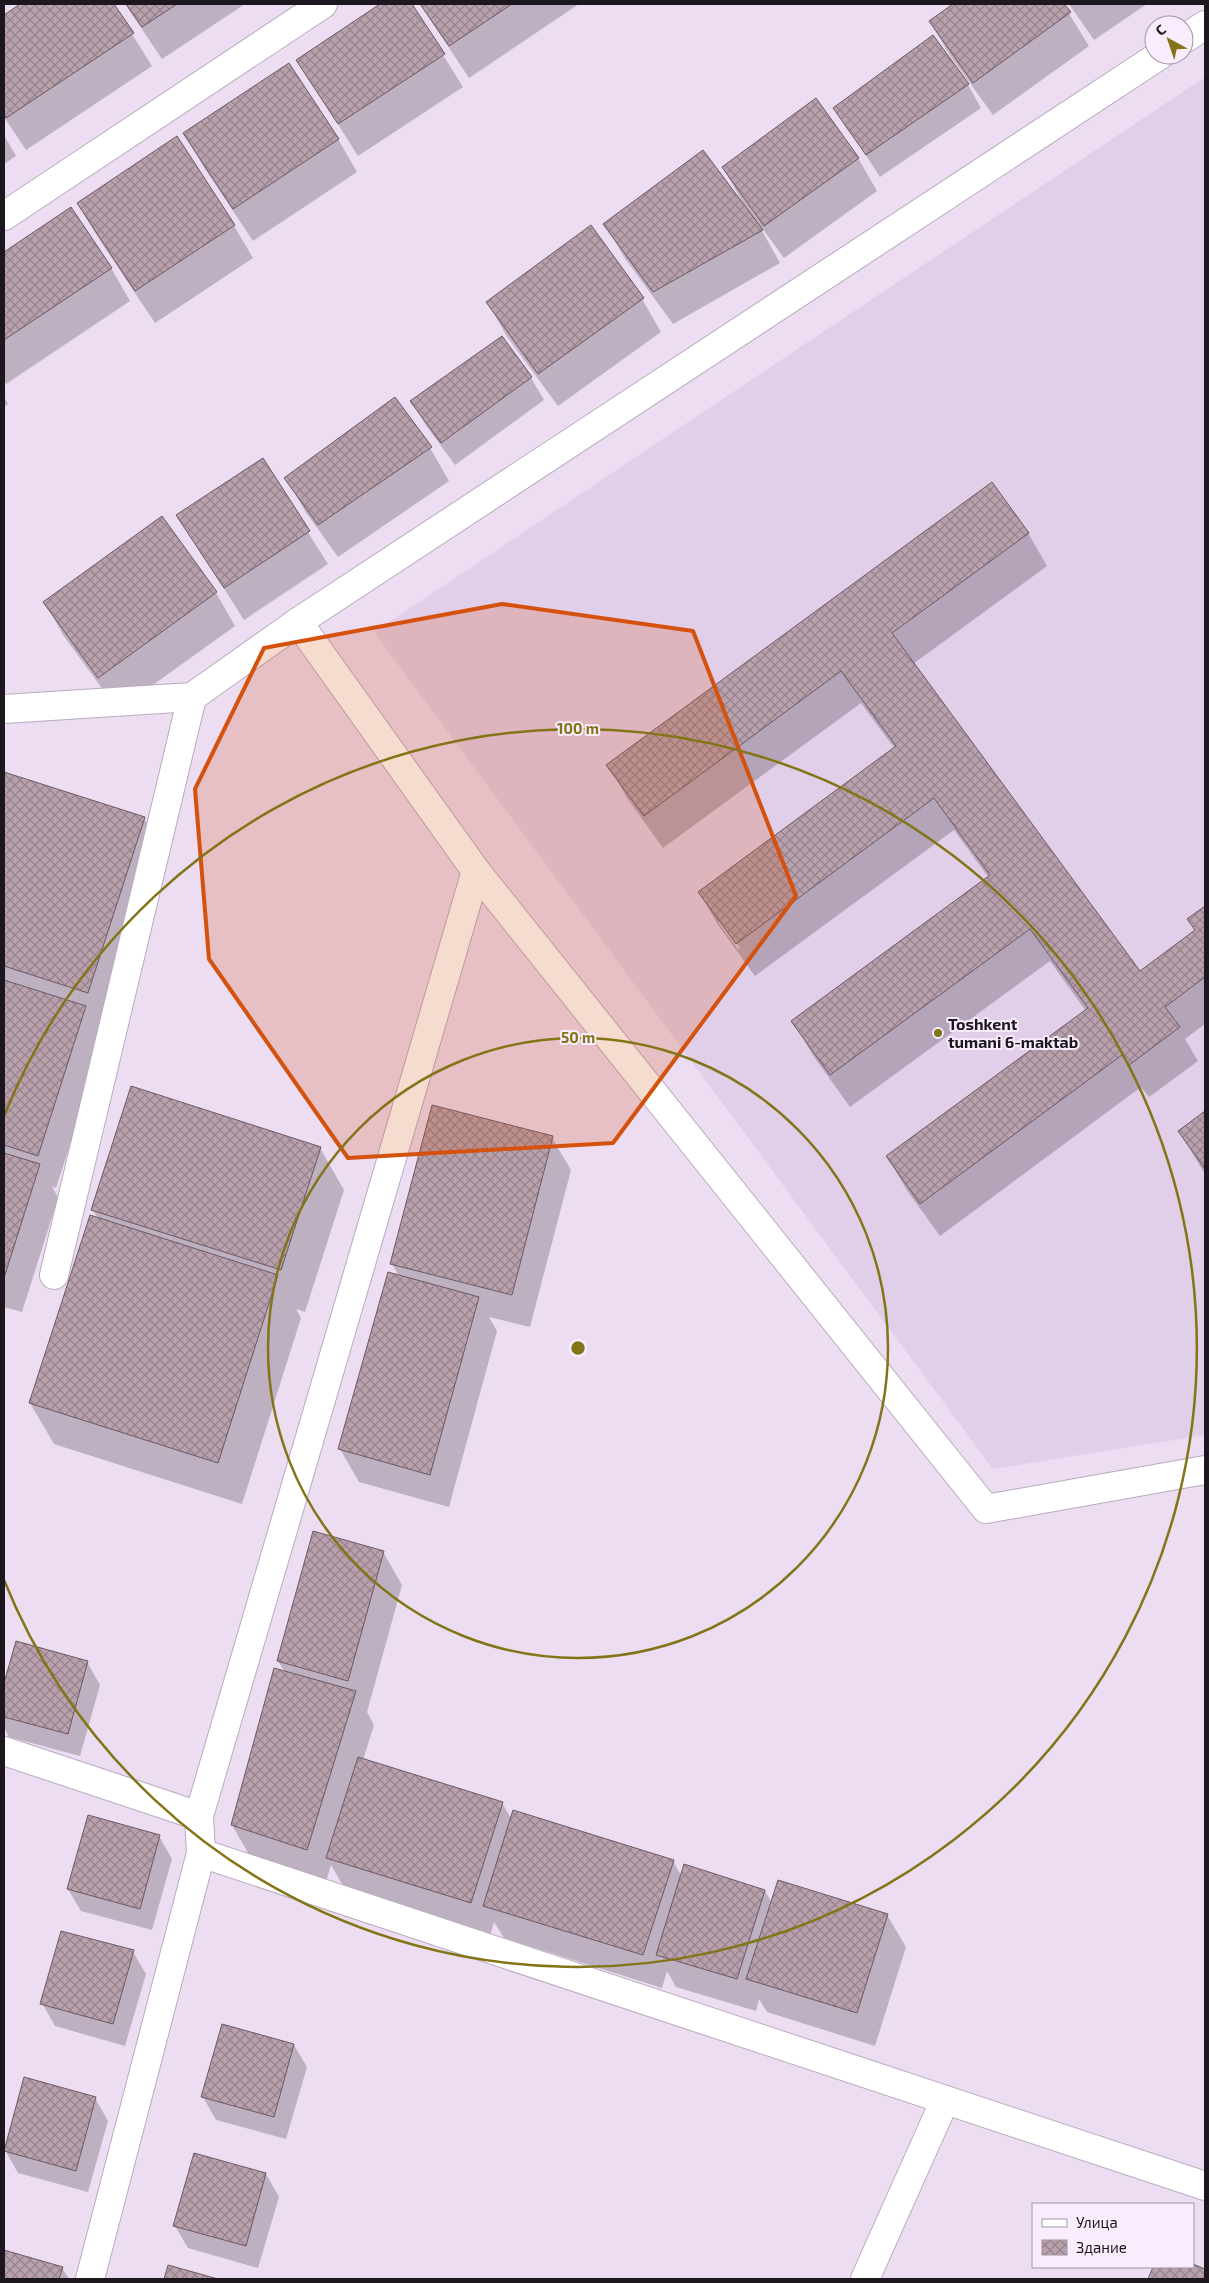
<svg xmlns="http://www.w3.org/2000/svg" width="1209" height="2283" viewBox="0 0 1209 2283" font-family="'Exo 2',sans-serif">
	<style>
		.built { fill: #e1cee9 }
		.shadow { fill: #0003; fill-rule: evenodd }
		.building { fill: url(#building-cross-hatch); stroke: #6d5964 }
		.lines { fill: none; stroke-linecap: round; stroke-linejoin: round }
		.street-casing { stroke: #b9abbf; stroke-width: 30 }
		.street { stroke: #fff; stroke-width: 28 }
		.marked { fill: #d4520e; fill-opacity: 0.2; stroke: #d4520e; stroke-width: 4; stroke-linejoin: round }
		.ring { fill: none; stroke: #837517; stroke-width: 2.5 }
		.poi-dot { fill: #837517; stroke: #f8ecfd; stroke-width: 2 }
		.labels { text-anchor: middle; stroke-width: 4; stroke-linejoin: round; paint-order: stroke }
		.poi-label { font-size: 16px; font-weight: bold; fill: #1c171e; stroke: #f8ecfd; text-anchor: start }
		.centre { fill: #837517; stroke: #f8ecfd; stroke-width: 2.5 }
		.ring-label { font-size: 15px; text-anchor: middle; font-weight: bold; fill: #837517; stroke: #f8ecfd; stroke-width: 4; stroke-linejoin: round; paint-order: stroke }
	</style>
	<defs>
		<pattern id="building-cross-hatch" width="8" height="8" patternUnits="userSpaceOnUse" patternTransform="scale(1.25)"><rect width="8" height="8" fill="#b8a1ad"/><path d="M0 0l8 8M0 8l8-8" fill="none" stroke="#95828c"/></pattern>
	</defs>
	<rect width="100%" height="100%" fill="#ecddf2"/>
	<polygon class="built" points="1205,77 1205,1435 993,1469 374,632"/>
	<g class="shadow">
		<polygon points="22,4 113,4 152,66 26,150 4,117 4,16"/>
		<polygon points="125,4 245,4 162,59"/>
		<polygon points="383,4 411,4 463,87 358,156 298,61"/>
		<polygon points="420,4 579,4 469,78"/>
		<polygon points="955,4 1063,4 1089,46 993,115 949,54 930,22"/>
		<polygon points="1069,4 1147,4 1094,40"/>
		<polygon points="933,37 968,85 981,108 880,177 835,108"/>
		<polygon points="184,133 338,139 357,172 253,241 203,166"/>
		<polygon points="4,135 16,156 4,164"/>
		<polygon points="176,138 234,226 253,258 155,323 97,236 78,204"/>
		<polygon points="858,158 877,191 784,258 762,228 761,229 780,263 673,324 624,257 605,224 744,207 745,206 723,168"/>
		<polygon points="71,209 111,268 130,301 6,384 4,380 4,253"/>
		<polygon points="642,299 661,332 558,406 506,335 488,302"/>
		<polygon points="502,337 531,378 544,400 455,465 425,424 412,402"/>
		<polygon points="4,397 8,404 4,407"/>
		<polygon points="395,399 430,448 449,481 338,557 305,511 286,478"/>
		<polygon points="262,460 328,564 244,620 177,515"/>
		<polygon points="162,518 216,593 235,626 118,710 63,635 45,602"/>
		<path d="M1028,533L1047,566L913,664L1139,973L1195,931L1189,920L1205,908V1024L1185,1039L1198,1061L1149,1097L1141,1087L940,1236L906,1189L887,1156L1086,1011L1050,961L850,1107L812,1054L793,1021L989,878L954,830L755,976L718,925L699,892L895,749L861,703L663,848L627,798L608,765ZM718,922H721L740,948L738,949Z"/>
		<polygon points="4,773 144,818 168,859 112,1034 104,1040 56,1188 52,1186 58,1198 22,1312 4,1307"/>
		<polygon points="1205,1112 1205,1174 1179,1131"/>
		<polygon points="552,1138 571,1170 530,1327 489,1317 497,1331 449,1507 359,1482 340,1449 399,1276 392,1264"/>
		<polygon points="320,1148 344,1190 305,1312 296,1309 301,1318 242,1504 54,1444 30,1403 98,1219 93,1210"/>
		<polygon points="383,1552 402,1585 367,1712 374,1725 363,1760 502,1803 512,1820 673,1861 682,1877 765,1891 772,1903 887,1915 906,1947 875,2046 767,2012 759,1999 756,2011 676,1987 667,1971 662,1988 504,1938 494,1922 490,1936 346,1891 331,1865 326,1882 251,1858 232,1825 285,1672 278,1661"/>
		<polygon points="17,1642 87,1662 100,1685 80,1756 9,1737 4,1727 4,1688"/>
		<polygon points="159,1836 172,1859 152,1930 81,1911 68,1889"/>
		<polygon points="133,1952 146,1974 125,2046 55,2026 42,2003"/>
		<polygon points="294,2045 307,2067 286,2139 216,2120 203,2097"/>
		<polygon points="95,2098 108,2121 88,2192 18,2173 5,2150"/>
		<polygon points="266,2174 279,2197 258,2268 188,2248 175,2226"/>
		<polygon points="4,2251 62,2268 69,2279 4,2279"/>
		<polygon points="1193,2265 1205,2270 1205,2279 1149,2279 1154,2267 1193,2267"/>
	</g>
	<g class="building">
		<polygon points="20,4 114,4 134,33 6,118 4,115 4,15"/>
		<polygon points="126,4 177,4 142,27"/>
		<polygon points="380,4 412,4 445,54 338,124 296,60"/>
		<polygon points="420,4 512,4 449,46"/>
		<polygon points="953,4 1064,4 1071,12 973,83 929,21"/>
		<polygon points="933,35 969,84 866,155 833,108"/>
		<polygon points="289,63 339,139 233,209 183,133"/>
		<polygon points="816,98 859,158 764,226 722,167"/>
		<polygon points="177,136 235,225 135,291 77,203"/>
		<polygon points="703,150 763,230 653,292 603,224"/>
		<polygon points="71,207 112,268 4,340 4,252"/>
		<polygon points="591,225 644,298 538,374 486,302"/>
		<polygon points="502,336 532,377 441,443 410,401"/>
		<polygon points="395,397 432,447 318,525 284,478"/>
		<polygon points="263,458 310,531 224,588 176,515"/>
		<polygon points="992,482 1029,533 892,633 1140,971 1195,930 1187,919 1205,906 1205,977 1165,1007 1180,1027 1129,1065 1122,1055 920,1204 886,1156 1088,1008 1030,929 830,1075 791,1021 990,875 934,798 736,944 698,892 896,746 841,671 644,816 606,765"/>
		<polygon points="162,516 217,592 98,678 43,602"/>
		<polygon points="4,772 145,817 88,993 4,966"/>
		<polygon points="4,980 86,1006 38,1156 4,1145"/>
		<polygon points="131,1086 321,1147 281,1270 91,1210"/>
		<polygon points="432,1105 553,1136 512,1295 390,1264"/>
		<polygon points="1205,1111 1205,1169 1178,1131"/>
		<polygon points="4,1153 40,1164 4,1278"/>
		<polygon points="90,1215 278,1275 218,1463 29,1403"/>
		<polygon points="388,1272 479,1297 430,1475 338,1449"/>
		<polygon points="313,1531 384,1551 348,1681 277,1661"/>
		<polygon points="16,1641 88,1661 68,1734 4,1717 4,1683"/>
		<polygon points="274,1668 356,1691 307,1850 231,1825"/>
		<polygon points="358,1757 503,1802 471,1903 326,1858"/>
		<polygon points="513,1810 674,1860 643,1955 483,1906"/>
		<polygon points="88,1815 160,1835 140,1909 67,1889"/>
		<polygon points="684,1864 765,1890 737,1979 656,1955"/>
		<polygon points="778,1880 888,1914 857,2013 746,1979"/>
		<polygon points="61,1931 134,1950 113,2024 40,2004"/>
		<polygon points="222,2024 294,2044 274,2117 201,2097"/>
		<polygon points="24,2077 96,2097 76,2171 4,2151"/>
		<polygon points="194,2153 266,2173 246,2246 173,2226"/>
		<polygon points="4,2250 63,2267 59,2279 4,2279"/>
		<polygon points="1193,2264 1205,2269 1205,2279 1148,2279 1153,2267 1193,2267"/>
		<polygon points="168,2265 218,2279 164,2279"/>
	</g>
	<g class="lines">
		<g class="street-casing">
			<g id="street">
				<polyline points="1184,39 1205,25"/>
				<polyline points="4,216 323,4"/>
				<polyline points="298,622 476,871 986,1509 1205,1470"/>
				<polyline points="4,709 192,697 298,622 1160,55"/>
				<polyline points="54,1275 192,697"/>
				<polyline points="4,1751 199,1816"/>
				<polyline points="201,1853 1205,2186"/>
				<polyline points="90,2279 201,1853 199,1816 476,871"/>
				<polyline points="865,2279 945,2100"/>
			</g>
		</g>
		<use href="#street" class="street"/>
	</g>
	<path class="marked" d="M502,604L693,631L796,896L613,1143L348,1158L209,959L195,789L264,648Z"/>
	<g class="ring">
		<circle cx="578" cy="1348" r="310"/>
		<path d="M4 1116A619 619 0 1 1 4 1580"/>
	</g>
	<circle class="poi-dot" cx="938" cy="1033" r="5"/>
	<g class="labels">
		<g class="poi-label">
			<text x="948" y="1030">Toshkent<tspan x="948" dy="18">tumani 6-maktab</tspan></text>
		</g>
	</g>
	<circle cx="578" cy="1348" r="8" class="centre"/>
	<g class="ring-label">
		<text x="578" y="734">100 m</text>
		<text x="578" y="1043">50 m</text>
	</g>
	<rect width="1209" height="2283" fill="none" stroke="#1c171e" stroke-width="10"/>
	<rect x="1032" y="2203" width="162" height="65" fill="#f8ecfd" stroke="#a097a4"/>
	<rect x="1042" y="2219" width="25" height="8" fill="#ffffff" stroke="#a097a4"/>
	<text x="1076" y="2228" font-size="15" fill="#1c171e">Улица</text>
	<rect x="1042" y="2240" width="25" height="15" fill="url(#building-cross-hatch)" stroke="#a097a4"/>
	<text x="1076" y="2253" font-size="15" fill="#1c171e">Здание</text>
	<g transform="translate(1169 40) rotate(320)"><circle r="24" fill="#f8ecfd" stroke="#a097a4"/>
	<path d="M0-4L9 19L0 12L-9 19Z" fill="#837517"/>
	<text y="-8" font-size="14" font-weight="bold" text-anchor="middle" fill="#1c171e">С</text>
	</g>
</svg>
